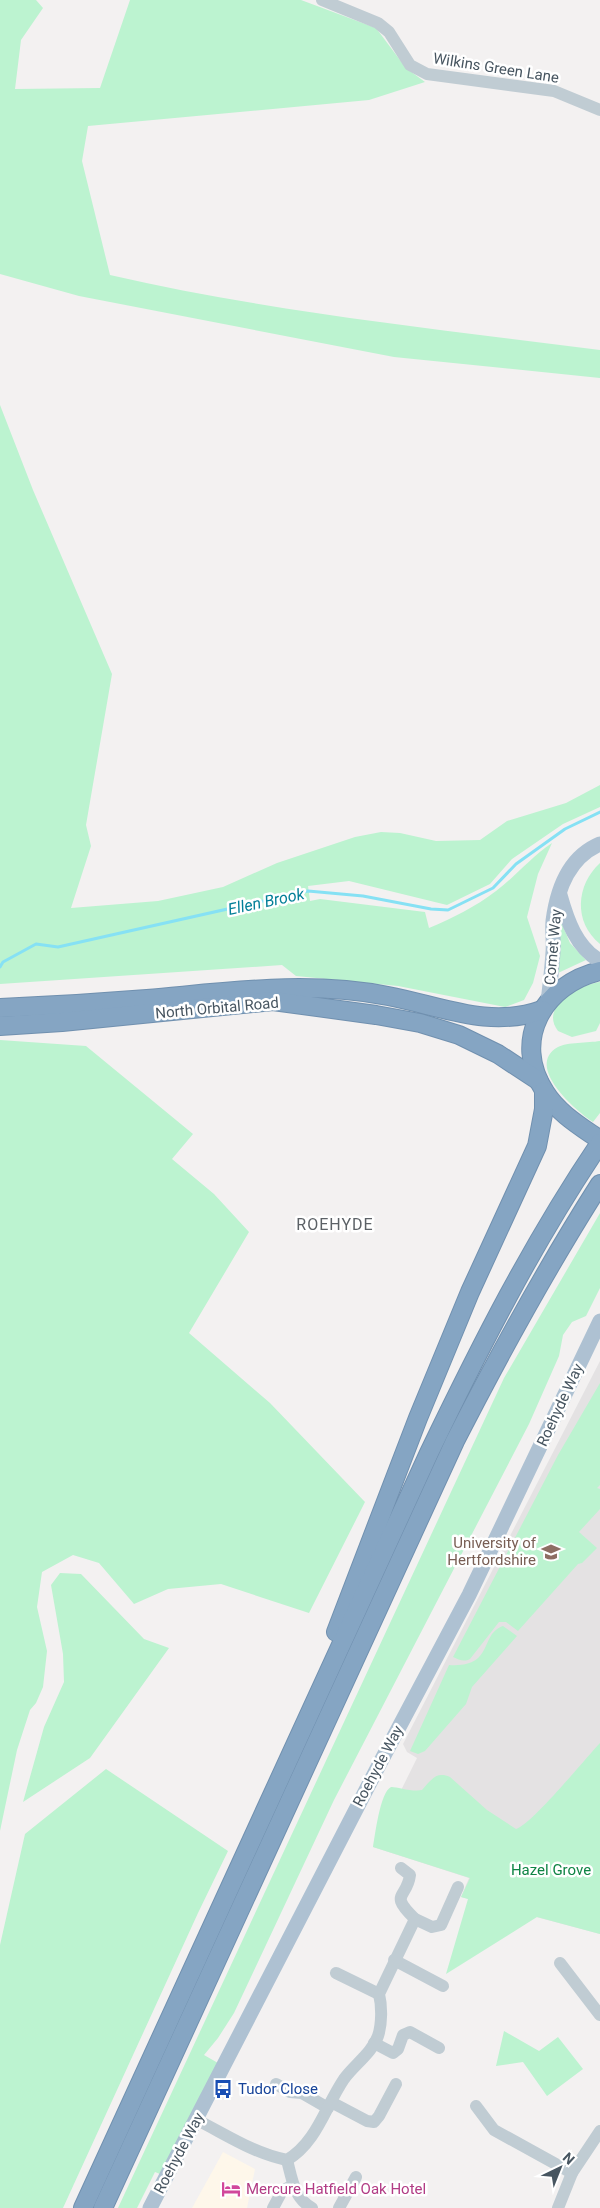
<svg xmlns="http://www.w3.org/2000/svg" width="600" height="2208" viewBox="0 0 600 2208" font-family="Roboto,sans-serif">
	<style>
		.commercial { fill: #fef7ea }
		.education { fill: #e4e2e3 }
		.green { fill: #bcf3d0 }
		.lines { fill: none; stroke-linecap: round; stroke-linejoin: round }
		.stream { stroke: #86e1f4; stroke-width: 3 }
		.highway-casing { stroke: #7090af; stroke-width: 20 }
		.minor { stroke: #c0ccd3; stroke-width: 12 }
		.major { stroke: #aec1d2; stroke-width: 15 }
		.highway { stroke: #85a5c3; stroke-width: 18 }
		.labels { text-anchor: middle; stroke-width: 5; stroke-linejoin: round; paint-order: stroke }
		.street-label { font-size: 15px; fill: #475560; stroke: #fff }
		.education-label { font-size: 15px; fill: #785e54; stroke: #fff; text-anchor: end }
		.park-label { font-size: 15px; fill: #0f8445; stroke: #fff }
		.transit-label { font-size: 15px; fill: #164399; stroke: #fff; text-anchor: start }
		.hotel-label { font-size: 15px; fill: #b23c85; stroke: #fff; text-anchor: start }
		.water-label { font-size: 16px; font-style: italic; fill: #037f98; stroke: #fff }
		.neighbourhood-label { font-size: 16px; letter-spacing: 1px; fill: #5c6166; stroke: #fff }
	</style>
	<rect width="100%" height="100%" fill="#f3f1f1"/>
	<polygon class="commercial" points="223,2152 255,2169 247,2208 192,2208"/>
	<polygon class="education" points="600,1361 600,1934 461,1897 469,1878 373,1847 417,1758 407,1752 403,1744"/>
	<g class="green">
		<path d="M0,0H36L43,8L21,40L15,89L100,88L130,0H301L376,28L406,68L425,82L369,100L88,126L82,161L110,275C271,312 436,329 600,350V378L394,357L79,296L0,274Z"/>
		<path d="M0,405L33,490L112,674L86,825L91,846L71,908L158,901L223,887L277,863L355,837L381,832L400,833L436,841L480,840L507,821L566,803L600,785V807L563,824L512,859L490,884L447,905L349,881L308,886L310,901L320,899L425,912L429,928C453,918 475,907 496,891C516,876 531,857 552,843L538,874L527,917L540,956L533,983L524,1000L505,1007L398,986L296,976L282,965L0,984Z"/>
		<path d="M600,863V944C573,922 576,885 600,863Z"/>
		<polygon points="558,924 562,924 570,943 586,960 558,973"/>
		<path d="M600,982V1023L596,1031L572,1037L558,1031C539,1006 579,985 600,982Z"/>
		<polygon points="0,1040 86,1046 193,1134 172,1159 214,1194 249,1232 189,1333 270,1403 365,1502 309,1613 221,1584 168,1589 134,1604 99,1563 73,1555 42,1572 37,1607 47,1651 43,1687 36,1703 30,1710 17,1750 0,1831"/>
		<path d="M600,1041V1113L593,1122C576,1111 524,1066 558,1047C567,1042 588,1043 600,1041Z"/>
		<polygon points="600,1213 600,1288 586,1316 572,1322 563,1335 559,1356 529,1424 334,1800 234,2013 218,2038 204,2055 218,2063 160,2174 155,2172 137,2208 118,2208 504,1378"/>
		<path d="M600,1383V1485L597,1488L600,1489V1509L579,1532L597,1548L582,1563L578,1564L518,1631L506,1622H499L470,1659C464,1662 459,1660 453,1657L558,1455Z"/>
		<polygon points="60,1573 81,1574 144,1639 169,1648 90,1758 23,1802 44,1727 64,1682 63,1654 51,1585"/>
		<path d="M503,1626L517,1636L472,1687L466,1704L425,1751L418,1754L410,1751L449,1665C495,1668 479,1634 503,1626Z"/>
		<path d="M600,1743V1934L537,1917L446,1974L468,1899L461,1897L470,1878L373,1847C375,1836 380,1792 391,1787C394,1786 411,1792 422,1790C431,1780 436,1771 450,1777L487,1810L516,1829C531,1825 585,1759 600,1743Z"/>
		<polygon points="106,1769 228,1851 198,1913 63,2208 0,2208 0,1945 25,1834"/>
		<polygon points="504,2031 539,2051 558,2037 583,2069 547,2096 523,2062 496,2066"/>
	</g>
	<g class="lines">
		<polyline class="stream" points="0,967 3,962 36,944 58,947 308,891 363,896 431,909 448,910 493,888 516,864 565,829 600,812"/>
		<g class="highway-casing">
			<g id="highway">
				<path d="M600,971C544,984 511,1040 545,1092C558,1113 580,1126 600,1140"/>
				<path d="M0,1008C49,1006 98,1003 147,999C227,992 307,980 388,996C441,1006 489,1029 542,1010"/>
				<polyline points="0,1026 62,1022 273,1001 376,1015 420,1023 459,1035 498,1054 539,1081"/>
				<polyline points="336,1632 418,1418 470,1292 537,1146 544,1109 544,1091"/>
				<path d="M83,2208L429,1453C481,1345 533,1242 600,1143"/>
				<path d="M103,2208L455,1441C500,1353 547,1267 600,1184"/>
			</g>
		</g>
		<g class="minor">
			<polyline points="322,0 378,23 389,32 410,65 427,74 554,91 600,110"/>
			<polyline points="415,1919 432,1927 441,1925 458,1887"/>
			<polyline points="394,1960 443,1986"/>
			<polyline points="560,1963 600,2015"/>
			<polyline points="336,1973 379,1994"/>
			<polyline points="374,2043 393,2053 398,2049 403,2035 410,2032 439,2048"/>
			<polyline points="276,2084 290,2092 302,2093 328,2108"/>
			<polyline points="331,2102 367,2121 374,2122 379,2116 396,2084"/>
			<polyline points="476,2106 494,2130 572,2173"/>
			<path d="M197,2120C227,2135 253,2153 287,2160C317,2142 325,2107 344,2079C354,2065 372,2053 378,2036C382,2024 382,2006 379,1994L415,1919C388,1893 407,1899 410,1875L401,1868"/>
			<path d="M287,2160C292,2179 294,2198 312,2208"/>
			<polyline points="273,2208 282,2191 293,2185"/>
			<polyline points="339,2208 356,2177"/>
			<polyline points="558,2208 572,2173 600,2131"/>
		</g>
		<g class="major">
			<path d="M560,895C567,920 576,947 600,961"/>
			<path d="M548,1002C550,985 552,969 553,952C554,942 552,931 553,921C557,890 569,857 600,844"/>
			<polyline points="150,2208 380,1763 469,1595 600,1321"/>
		</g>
		<use href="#highway" class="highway"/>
	</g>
	<defs>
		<g id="university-bare" transform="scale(1.5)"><path d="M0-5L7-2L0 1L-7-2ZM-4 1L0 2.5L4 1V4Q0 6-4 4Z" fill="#8d6e63" stroke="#fff" stroke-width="2.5" paint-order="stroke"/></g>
		<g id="bus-bare" transform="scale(1.5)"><path d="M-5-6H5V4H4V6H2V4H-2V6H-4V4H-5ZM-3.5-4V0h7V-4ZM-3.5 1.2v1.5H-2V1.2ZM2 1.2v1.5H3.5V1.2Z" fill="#1a4fb4" stroke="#fff" stroke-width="2.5" paint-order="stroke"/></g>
		<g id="hotel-bare" transform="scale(1.5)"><path d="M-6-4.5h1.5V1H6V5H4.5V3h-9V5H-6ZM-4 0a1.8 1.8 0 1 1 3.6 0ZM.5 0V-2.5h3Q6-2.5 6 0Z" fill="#d1479c" stroke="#fff" stroke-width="2.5" paint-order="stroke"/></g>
	</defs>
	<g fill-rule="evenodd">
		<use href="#university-bare" x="551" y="1552"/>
		<use href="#bus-bare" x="223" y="2089"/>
		<use href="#hotel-bare" x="231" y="2189"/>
	</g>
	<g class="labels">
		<g class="street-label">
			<text transform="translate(496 68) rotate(9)" y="5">Wilkins Green Lane</text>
			<text transform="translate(553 947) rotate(-85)" y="5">Comet Way</text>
			<text transform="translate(217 1008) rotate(-5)" y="5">North Orbital Road</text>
			<text transform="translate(560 1405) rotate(-65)" y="5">Roehyde Way</text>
			<text transform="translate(378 1766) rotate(-62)" y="5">Roehyde Way</text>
			<text transform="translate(179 2153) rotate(-62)" y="5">Roehyde Way</text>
		</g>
		<g class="education-label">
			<text x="536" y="1548">University of<tspan x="536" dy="17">Hertfordshire</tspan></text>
		</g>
		<g class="park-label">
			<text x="551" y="1875">Hazel Grove</text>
		</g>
		<g class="transit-label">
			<text x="238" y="2094">Tudor Close</text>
		</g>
		<g class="hotel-label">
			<text x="246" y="2194">Mercure Hatfield Oak Hotel</text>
		</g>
		<g class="water-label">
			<text transform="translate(266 901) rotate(-12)" y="6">Ellen Brook</text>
		</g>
		<g class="neighbourhood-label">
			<text x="335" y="1230">ROEHYDE</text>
		</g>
	</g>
	<g transform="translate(560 2168) rotate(43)" stroke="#ffffff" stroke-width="4" paint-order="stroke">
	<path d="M0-4L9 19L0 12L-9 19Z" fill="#475560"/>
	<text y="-8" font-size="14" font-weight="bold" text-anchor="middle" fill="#475560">N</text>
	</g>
</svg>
